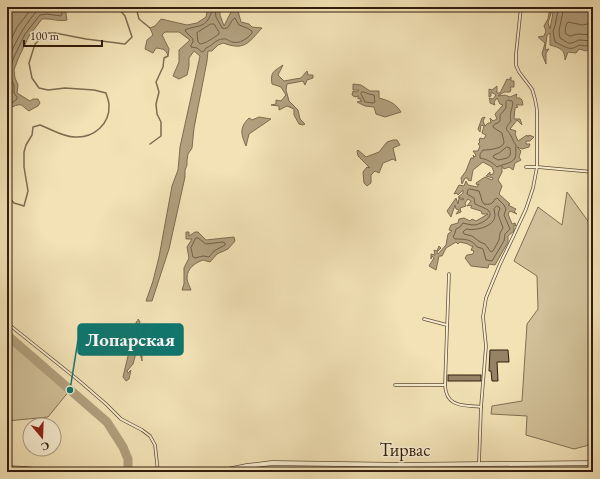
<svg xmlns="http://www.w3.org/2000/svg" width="600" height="479" viewBox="0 0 600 479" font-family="'EB Garamond',serif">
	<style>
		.green { fill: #d1c099; stroke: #826e53 }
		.water { fill: #b19f7d; stroke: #7e6b50 }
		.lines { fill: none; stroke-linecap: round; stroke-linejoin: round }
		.shore { stroke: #725e45; stroke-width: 1 }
		.stream { stroke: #7e6b50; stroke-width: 1.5 }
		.river { stroke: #b19f7d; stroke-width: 9 }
		.building { fill: #968365; stroke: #321c0d }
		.lane-casing { stroke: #624e37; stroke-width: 3.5 }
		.street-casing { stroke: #624e37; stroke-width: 5.5 }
		.path { stroke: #321c0d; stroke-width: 1; stroke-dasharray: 1 2; stroke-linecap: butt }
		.lane { stroke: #f7ecd0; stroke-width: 2 }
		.street { stroke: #f7ecd0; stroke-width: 4 }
		.labels { text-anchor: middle; stroke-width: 3; stroke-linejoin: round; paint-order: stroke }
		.street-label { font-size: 18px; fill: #321c0d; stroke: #f7ecd0 }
		.leader { fill: none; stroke: #0f766e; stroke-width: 1.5 }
		.callout-dot { fill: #0f766e; stroke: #f7ecd0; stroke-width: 1.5 }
		.callout { fill: #0f766e; stroke: #0f766e; stroke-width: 1.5 }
		.callout-label { font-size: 19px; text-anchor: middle; font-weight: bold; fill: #fff }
	</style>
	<rect width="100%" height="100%" fill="#f2e2b6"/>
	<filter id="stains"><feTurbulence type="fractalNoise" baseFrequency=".005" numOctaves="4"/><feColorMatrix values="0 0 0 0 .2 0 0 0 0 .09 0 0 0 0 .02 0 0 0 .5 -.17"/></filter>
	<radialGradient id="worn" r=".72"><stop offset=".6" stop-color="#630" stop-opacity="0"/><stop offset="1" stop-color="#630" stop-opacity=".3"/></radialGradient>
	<g class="green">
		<polygon points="567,192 593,228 593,444 574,449 526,435 527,416 491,414 492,406 522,401 527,324 538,309 537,276 514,261 538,207 562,225"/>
		<polygon points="7,335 70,390 48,417 7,421"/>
	</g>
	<g class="water">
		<path d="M7,7H65L67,20C59,22 50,18 42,19L29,36L18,59L14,70L15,78L18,85L17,93L30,101L33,99H38L40,103L38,106L34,108L29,111C21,106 23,102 12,107L7,105Z"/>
		<path d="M208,7H220V15L224,26L232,10L238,11L241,22L249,24L252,27L262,28C248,43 245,51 223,43L218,45L212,51H208L207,61L194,128L192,148L188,154L187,160V165L185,170V177L169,249L152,301H146L153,281L159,257L172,186L178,170L180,147L200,56L194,51L189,58V66L187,75L179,79L173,76L179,62V50L190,40L179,32H165L162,35L169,49L168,56C166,49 163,49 156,48L153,53L145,49L147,40L153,35L150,28L155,26L161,19L187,25L197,23L206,17Z"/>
		<path d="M550,7H553L548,23L550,29L554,7H572L583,10L593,7V52L589,49L586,51L579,49L576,53L568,52L565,60C565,49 560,48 550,45V33L547,35L545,50L549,49L546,53V64L542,54L545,43L538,37L544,36L546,31L544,26L548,19Z"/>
		<path d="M283,65L278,75L284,81L301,78L307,71L308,75H313V78L307,80L305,85L303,81L287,84L286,90L289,101L298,110L300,119L305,124L303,125L299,124L294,115V109L287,106L279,110V106L271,105L276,104V100L281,101L286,95L281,87L272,84C270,72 274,71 283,65Z"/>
		<polygon points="511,77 511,81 514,81 514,87 510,87 511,89 510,92 504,92 498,96 505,95 510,97 517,94 516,97 517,98 520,98 522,100 523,105 516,105 518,107 515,108 514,119 520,119 522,125 517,120 510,129 516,131 515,134 518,141 527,135 528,137 529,135 534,137 530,141 526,141 526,144 530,144 529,147 522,149 517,147 521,151 519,157 521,160 515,163 513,170 509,167 504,169 502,166 502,172 498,180 502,186 499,194 510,204 508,205 516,209 514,212 517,214 510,211 508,214 512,224 515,223 516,226 514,225 514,231 508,236 508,242 495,265 489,264 488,268 471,266 465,258 467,255 473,254 474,251 471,250 473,246 471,246 468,244 460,242 458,244 456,242 446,248 442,256 439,256 436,270 429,266 434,258 432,256 431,259 431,254 435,255 434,250 437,251 439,246 441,248 437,252 438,254 446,245 448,234 452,231 449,230 451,225 458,223 459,219 464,218 470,221 472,219 476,221 488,214 482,214 481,211 471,208 471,205 467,206 471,201 468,199 465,203 466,206 460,208 461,212 456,214 459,210 456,209 455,205 451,217 447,211 456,198 458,204 459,198 462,200 464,199 458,197 463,193 463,190 458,195 457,193 454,194 459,185 464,186 466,181 468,185 477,187 479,184 477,185 476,183 485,177 492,180 493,178 486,176 490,172 490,175 493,174 494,172 492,167 483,162 473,170 471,181 468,180 468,178 465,178 462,184 461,178 466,171 471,158 474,158 473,155 475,157 476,155 473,151 478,151 480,146 478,144 480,142 479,141 480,138 484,139 486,135 482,133 484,126 481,125 480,132 478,129 482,118 485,117 483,121 485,126 488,123 491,123 490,118 493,121 497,119 495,114 503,105 500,104 497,98 494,102 495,105 490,103 490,101 489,98 493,99 496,95 491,92 491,96 489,97 489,89 492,90 497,86 497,93 500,93 507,79 509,80"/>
		<path d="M353,84L361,85L370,91H379V98C390,101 395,103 401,112L385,117L376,114L374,107L365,106L357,102L362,101L360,100V98L358,99V96L355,97L352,95L353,91L356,92L359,90H353Z"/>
		<path d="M259,117L271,119L249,134L246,146C241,134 239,128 249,118L252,120Z"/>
		<polygon points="393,140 397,140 400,145 393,148 396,161 393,159 383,163 379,173 375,171 371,175 371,183 367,186 364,183 363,172 367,167 370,168 358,156 357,151 358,150 366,157 379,152 387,142"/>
		<path d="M186,232H189V236L195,232H198L206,240L234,237L235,241L228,249L217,254L210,262L203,260C195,263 187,268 187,278C187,282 190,287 191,290H182L184,284V268L189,258L187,247L192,239H186Z"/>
		<path d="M138,319L140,322L137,330C142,335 139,344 142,350L145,349L146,351L142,352V361L139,349H137L133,364L127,371L128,373L131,370L129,379L126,381L123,377L133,335L132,333L129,334L133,328H137L136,322L138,321Z"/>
	</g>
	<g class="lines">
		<g class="shore">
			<path d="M212,7L213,8C211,11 211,15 209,18C205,28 192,26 185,30L186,32L193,39V42L191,45V47L197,48L202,52L204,51L206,48C212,46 216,39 223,39C226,38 229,41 232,42C240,44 247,39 252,33V31L247,28L239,25L235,18C229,21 230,31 222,28L216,17L215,8L216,7"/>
			<path d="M557,7L558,10L555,26L553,31L555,42C560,44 568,50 573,48C575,48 577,46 579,45L585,46L590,45L593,47"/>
			<polyline points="563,7 563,11 559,31 560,38 568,43 572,43 579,40 593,41"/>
			<path d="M593,23L582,25L568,22C566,24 564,31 566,34L570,36L578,34L593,35"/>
			<path d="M211,24H214L219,32V34C213,38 207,43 200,44L198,42L197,33Z"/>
			<polyline points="7,48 17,27 33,7"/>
			<path d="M7,63C14,44 22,29 35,13C41,8 47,9 54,10L56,7"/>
			<polygon points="362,92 364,92 369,94 374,95 375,102 373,103 365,102 361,94"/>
			<path d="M508,100L512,101L513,103C512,109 509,115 511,121C503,131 507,128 511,136C513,139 513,142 516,145C515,149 517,155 515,158C512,164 502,164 497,167C493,163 487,159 480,158V154L483,150C488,150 502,149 504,143C504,140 502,135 502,133L494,128L493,126C494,123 498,124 500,121V115L506,108V102Z"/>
			<polyline points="7,102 12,103 17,99 17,97 14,93 14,85 11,79 10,68 14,57 25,34 40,15 47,14 61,16 62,14 61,7"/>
			<path d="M507,147L510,148C512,159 507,158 498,160L493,157L494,155L499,153Z"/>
			<path d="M470,189L479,191L481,197L482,201L484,204C489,205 493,204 495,199L497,198L504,205L506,209L504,215L510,229L505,234L504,241L492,261L486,260L483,249L481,248L477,247C472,239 464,239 455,239L453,237L455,233L456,229L460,227L463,223C467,224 471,225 475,225C480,224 494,218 489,211C486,208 479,206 475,204L474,198L467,194L468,190Z"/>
			<path d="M497,206L500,208L498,214L503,228L500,233L499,240L493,251L491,252L485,244L480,242L472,236L464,234L463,232L466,229C475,231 495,227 495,215C495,213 494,211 494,209Z"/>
			<polygon points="196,238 198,238 206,244 223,242 225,243 225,245 214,251 209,257 203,256 195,258 193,257 191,248"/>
		</g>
		<g class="stream">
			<polyline points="136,7 139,19 150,28"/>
			<polyline points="150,144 161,136 161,122 157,114 156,104 159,92 156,82 163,67 164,58 168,56"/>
			<path d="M7,195L14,203L24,206L28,191L24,167V152L26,145L32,135L33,127L40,125C51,129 63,137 75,137C94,138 110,124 109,105C109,101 107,97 106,93L94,90L65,88L48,90L39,88L32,78L29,63L35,44L47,33H55L86,39L125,44L132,37L125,16L117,7"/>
		</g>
		<polyline class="river" points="7,335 107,422 123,447 128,459 128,472"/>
	</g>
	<g class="building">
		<polygon points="490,350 508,350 509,362 497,362 498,381 492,381 491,371 489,371"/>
		<rect x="448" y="375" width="33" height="6"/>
	</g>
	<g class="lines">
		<g class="lane-casing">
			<g id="lane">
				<polyline points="526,167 537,167 593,172"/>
				<polyline points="424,319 447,325"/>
				<polyline points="7,323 77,379 106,404 121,419 142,430 150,436 155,445 158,472"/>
				<path d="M395,385H445C446,408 464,405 481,407"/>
				<polyline points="445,385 449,274"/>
				<polyline points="479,463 481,407 486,346 483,317 486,298 500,264 513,237 526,209 533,188 537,167 537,110 535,99 532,89 519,72 516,65 516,54 521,7"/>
			</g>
		</g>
		<g class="street-casing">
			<g id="street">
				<polyline points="7,468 26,469 54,472"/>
				<polyline points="218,472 247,466 272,463 403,465 593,463"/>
			</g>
		</g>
		<polyline class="path" points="474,472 474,469"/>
		<use href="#lane" class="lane"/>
		<use href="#street" class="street"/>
	</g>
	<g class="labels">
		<g class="street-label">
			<text x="405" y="456">Тирвас</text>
		</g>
	</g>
	<path class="leader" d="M70 390L78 340"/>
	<circle class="callout-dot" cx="70" cy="390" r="4"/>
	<rect class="callout" x="78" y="324" width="105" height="31" rx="4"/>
	<g class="callout-label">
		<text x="130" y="346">Лопарская</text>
	</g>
	<rect width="600" height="479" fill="none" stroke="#f2e2b6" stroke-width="24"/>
	<rect x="8" y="8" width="584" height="463" fill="none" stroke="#321c0d" stroke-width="2"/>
	<rect x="12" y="12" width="576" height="455" fill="none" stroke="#321c0d"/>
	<g transform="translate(42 437) rotate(161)"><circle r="19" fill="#f7ecd0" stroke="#a89982"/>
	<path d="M0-3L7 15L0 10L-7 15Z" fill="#8f2418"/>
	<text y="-6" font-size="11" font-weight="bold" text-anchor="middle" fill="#321c0d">С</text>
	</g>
	<path d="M24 40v6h78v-6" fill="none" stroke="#321c0d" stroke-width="2"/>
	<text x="30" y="40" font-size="12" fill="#321c0d" stroke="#f7ecd0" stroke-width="3" paint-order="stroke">100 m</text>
	<rect width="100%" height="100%" filter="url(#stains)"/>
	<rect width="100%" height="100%" fill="url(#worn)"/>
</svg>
